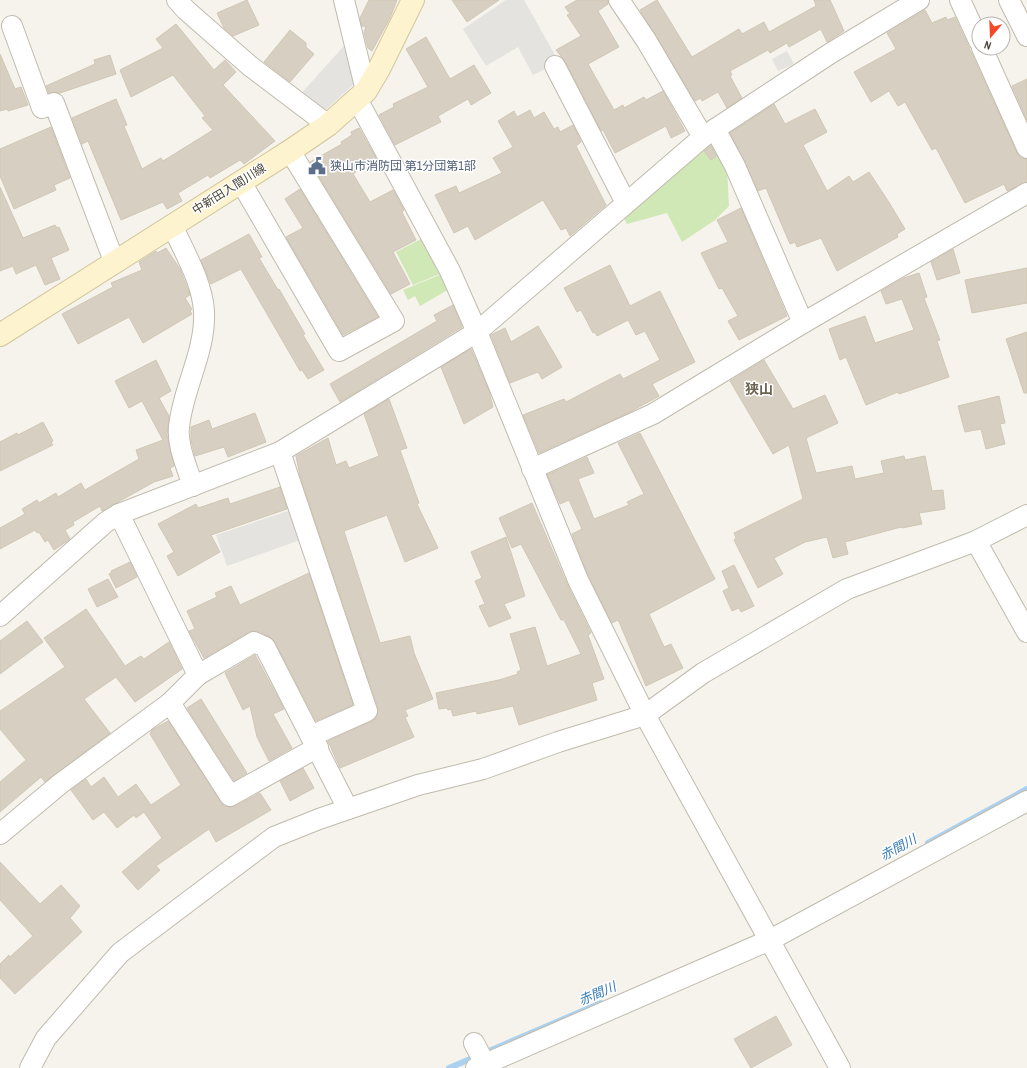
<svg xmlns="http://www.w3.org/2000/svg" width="1027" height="1068" viewBox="0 0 1027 1068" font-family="'Archivo Narrow','Noto Sans JP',sans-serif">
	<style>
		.green { fill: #d0e8b6 }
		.parking { fill: #e4e3e0 }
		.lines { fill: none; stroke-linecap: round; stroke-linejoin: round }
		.stream { stroke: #abd1ef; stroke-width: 6 }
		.building { fill: #d7cfc1; stroke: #d1c7b5 }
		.minor-casing { stroke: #c1bbae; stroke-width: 22 }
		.secondary-casing { stroke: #d3c79d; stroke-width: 24 }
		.minor { stroke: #fff; stroke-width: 20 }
		.secondary { stroke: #fdf3ce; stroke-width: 22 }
		.labels { text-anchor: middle; stroke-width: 3; stroke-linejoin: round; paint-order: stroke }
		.service-label { font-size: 12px; fill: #4e5e75; stroke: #fff; text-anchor: start }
		.street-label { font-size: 12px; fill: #4a4439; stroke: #fff }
		.water-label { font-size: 13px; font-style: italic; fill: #347ab4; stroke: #fff }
		.quarter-label { font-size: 14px; font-weight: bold; fill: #6c6251; stroke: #fff }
	</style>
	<rect width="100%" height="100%" fill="#f5f3ec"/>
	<g class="green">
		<polygon points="708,140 727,169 729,206 715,220 682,242 667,213 627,224 622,215"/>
		<polygon points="425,237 444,272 413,285 396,252"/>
		<polygon points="444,273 451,288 420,306 415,296 408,300 403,290"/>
	</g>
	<g class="parking">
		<polygon points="506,0 524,0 559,62 533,75 518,47 486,66 463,29"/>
		<polygon points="344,46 354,84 321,114 298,97"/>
		<polygon points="787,51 794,64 778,71 772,59"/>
		<polygon points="291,510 300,540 227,566 216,535"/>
	</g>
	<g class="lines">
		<g class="stream">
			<polyline points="928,843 1027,789"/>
			<polyline points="449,1068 601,1003"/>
		</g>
	</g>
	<g class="building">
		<polygon points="247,0 259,25 233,36 224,28 217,13"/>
		<polygon points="369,0 397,0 390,18 372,51 368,48 364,32 366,27 362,26 360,18"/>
		<polygon points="452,0 499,0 467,22"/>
		<polygon points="577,0 608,0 608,4 598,11 619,47 588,64 614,110 623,105 624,108 644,97 646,100 663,91 685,131 671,138 666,126 615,153 603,130 601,131 565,61 556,50 581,36 567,15 570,14 565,7"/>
		<polygon points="657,0 692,57 739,29 742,34 764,22 769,32 816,6 814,0 830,0 844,31 827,42 821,29 789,47 787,43 770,53 768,50 730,71 732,75 730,76 742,98 727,108 718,92 702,101 701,98 695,101 640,10"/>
		<polygon points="925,10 932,23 946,17 947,20 955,17 1017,153 1021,158 1027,159 1027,182 1007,191 1004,184 965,203 936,148 932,150 905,102 898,106 889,91 871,102 854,72 896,49 887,33"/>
		<polygon points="176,24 214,70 225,60 236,72 223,85 275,141 244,164 240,160 210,178 208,175 178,193 182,201 167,209 163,202 121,220 88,141 82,144 72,118 116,99 127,125 124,126 142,169 161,158 163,161 213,130 202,118 205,116 173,75 131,97 120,70 163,48 156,39"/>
		<polygon points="290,30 306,43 306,47 314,54 290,82 264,62"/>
		<polygon points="426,37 450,79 474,65 491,93 471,105 468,99 438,116 441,122 395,145 379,115 394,107 393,104 428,87 406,49"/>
		<polygon points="0,54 15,89 21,87 28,105 8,111 7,109 0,111"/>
		<polygon points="110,55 116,74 60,93 55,92 49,93 46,86 95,64 94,60"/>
		<polygon points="1027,79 1027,120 1012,86"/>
		<polygon points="774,104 785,124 815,109 827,132 803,145 827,191 849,176 853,182 869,172 890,204 905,229 897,234 898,237 837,271 821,238 797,247 795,242 790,244 766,188 758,191 730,133"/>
		<polygon points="530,110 534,118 544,112 554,129 558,127 560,132 573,125 581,142 576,146 606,205 570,236 566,228 561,230 543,200 475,240 468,226 454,233 435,195 456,186 459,193 502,173 493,158 513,147 498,121 514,111 517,117"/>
		<polygon points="51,127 70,178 54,185 56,190 14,209 0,176 0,149"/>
		<polygon points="359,128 376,158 355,169 356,172 353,174 370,202 393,190 404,210 402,212 416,240 393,252 410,284 391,294 310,162 342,144 341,142 352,135 351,132"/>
		<polygon points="711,146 716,156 711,160 704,151"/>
		<polygon points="0,187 23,238 55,225 57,228 59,227 69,250 51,258 60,279 45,285 36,265 16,274 13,266 0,271"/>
		<polygon points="300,189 378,317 343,335 286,237 303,228 285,199"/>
		<polygon points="741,208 787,316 739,340 728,321 738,316 722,288 719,289 701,253 728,242 717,220"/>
		<polygon points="249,234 262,257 259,258 278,290 279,289 305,334 303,335 324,370 308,379 302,370 300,371 241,269 211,284 201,260"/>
		<polygon points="166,248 180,269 190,295 185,298 192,309 190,311 192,314 143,343 129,317 78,344 62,314 113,287 111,283 142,270 139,262 156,251 157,253"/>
		<polygon points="953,249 960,273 937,280 931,262"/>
		<polygon points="610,265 630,306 660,291 695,362 652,384 659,396 630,412 539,453 523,415 564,399 566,402 620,374 623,379 660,360 645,331 636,335 628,320 597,336 595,332 593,333 581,310 577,312 564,288"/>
		<polygon points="1027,268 1027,303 972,313 965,280"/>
		<polygon points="919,273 927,297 924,298 940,340 937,341 949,377 899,394 898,392 866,405 846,357 840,360 829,329 865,316 875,343 914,330 902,299 886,304 881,291 904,278"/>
		<polygon points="453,305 462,327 340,402 330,384 437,321 434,315"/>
		<polygon points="538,326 562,367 542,379 538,372 510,383 491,335 505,328 511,342"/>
		<polygon points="1027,332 1027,393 1024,393 1006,339"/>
		<polygon points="471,349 489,391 493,407 464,424 441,367"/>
		<polygon points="156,360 171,391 159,398 169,416 167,435 174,466 170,468 173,476 154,482 102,511 100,506 73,522 74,525 65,530 70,539 54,550 48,540 45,542 39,532 37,533 35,530 0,549 0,528 25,514 22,509 37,500 39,503 56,493 58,497 81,483 85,490 139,459 136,450 163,440 142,401 129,408 115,381"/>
		<polygon points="764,360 793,409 825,395 838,423 806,438 816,473 852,466 855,479 884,473 881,461 904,456 905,460 925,456 932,491 943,490 945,509 919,513 922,524 902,528 901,527 845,542 848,554 833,558 827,537 805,542 774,558 783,574 758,588 734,540 736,538 734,533 803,499 789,445 773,454 730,381"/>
		<polygon points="999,396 1005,423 1000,424 1005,444 986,449 981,429 965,432 958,406"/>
		<polygon points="389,399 407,448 400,450 419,503 417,504 438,548 405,562 387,515 344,531 380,643 410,636 414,653 433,699 405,710 408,716 405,717 414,737 340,768 328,741 372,721 376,718 378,708 300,476 296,456 328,438 336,465 346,461 349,468 379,456 364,414"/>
		<polygon points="255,413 266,442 228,457 224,447 195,456 191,440 191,427 209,420 212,429"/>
		<polygon points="43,422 53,441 51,442 53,445 0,471 0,442 17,433 18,435"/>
		<polygon points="640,433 715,579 649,614 664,647 671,644 683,668 646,686 620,624 618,620 612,623 588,575 572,534 582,529 569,500 560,504 547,475 587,457 594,473 578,479 594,519 629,505 627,502 644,494 618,443"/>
		<polygon points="280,487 287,509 211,535 220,552 178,576 167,556 174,552 158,524 196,504 198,508 228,498 230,504"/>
		<polygon points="532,503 567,584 591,633 588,635 604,679 592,683 597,700 519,725 513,706 477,714 476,711 453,716 451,709 448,710 447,708 439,709 436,693 499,680 518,674 517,672 521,670 510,634 535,627 547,666 581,654 564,620 561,620 521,544 512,548 499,518"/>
		<polygon points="506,537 525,596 504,604 511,618 489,627 479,606 485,604 475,581 482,578 471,552"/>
		<polygon points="130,562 137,577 116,588 109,574 112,572 111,571"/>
		<polygon points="734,565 754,606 741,612 739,608 732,611 723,591 729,588 722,571"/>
		<polygon points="309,573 353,705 316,721 275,642 270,637 258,631 248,632 204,658 189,631 195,629 187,611 217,597 215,593 231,586 240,605"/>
		<polygon points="108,579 118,597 97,607 88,589"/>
		<polygon points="86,609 125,666 141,656 144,659 169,642 182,669 135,702 116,677 84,699 110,733 45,782 41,777 0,812 0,782 26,760 0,729 0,711 65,667 44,638"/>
		<polygon points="27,621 43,642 0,674 0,641"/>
		<polygon points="255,655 284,709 273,714 292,748 269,761 257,737 250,706 243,710 225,673"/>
		<polygon points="201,699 247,773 234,781 187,708"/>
		<polygon points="168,721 224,806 230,807 235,806 260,793 271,810 216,842 209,829 156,866 160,870 138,890 122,872 162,838 144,812 136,818 134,815 117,828 104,812 93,820 71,790 86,779 91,787 104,777 118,797 136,784 151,805 181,785 150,734 152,730"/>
		<polygon points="303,768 314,788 290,801 280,781"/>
		<polygon points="0,862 40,904 61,885 80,906 70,918 82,932 15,994 0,978 0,964 9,955 10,957 33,936 0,900"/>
		<polygon points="776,1016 792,1045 751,1068 734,1039"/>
	</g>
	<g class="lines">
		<g class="minor-casing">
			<g id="minor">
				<polyline points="177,0 186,10 250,66 328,125"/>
				<polyline points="344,0 366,91"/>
				<polyline points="619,0 646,40 703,137"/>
				<polyline points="960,0 979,41"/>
				<polyline points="1009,0 1027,36"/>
				<polyline points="12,26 42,108 54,103 114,261"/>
				<polyline points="982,48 1027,148"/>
				<polyline points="555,66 626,203"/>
				<polyline points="357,99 450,271 477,332 578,580 645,715 840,1068"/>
				<polyline points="715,129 735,166 803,323"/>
				<polyline points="241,182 339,351 394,321 290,151"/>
				<path d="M172,225C184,252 202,281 204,311C206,352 183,387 179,427C177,446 187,467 193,486"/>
				<polyline points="280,452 367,711 311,736"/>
				<polyline points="532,469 653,414 803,323 1027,193"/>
				<polyline points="119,514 198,675"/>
				<polyline points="976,541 1027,632"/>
				<polyline points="0,616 106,522 119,514 280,452 477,332 703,137 831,53 919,0"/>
				<polyline points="170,703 230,796 318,747"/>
				<polyline points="0,834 60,784 170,703 198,675 254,642 265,647 348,809"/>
				<polyline points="474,1043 485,1064"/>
				<polyline points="30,1068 46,1038 120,953 274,837 319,819 418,785 483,769 558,742 645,715 703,673 847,589 976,541 1027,515"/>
				<polyline points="476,1068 770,940 1027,801"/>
			</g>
		</g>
		<g class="secondary-casing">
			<polyline id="secondary" points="0,335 290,151 328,125 366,91 379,69 413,0"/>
		</g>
		<use href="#minor" class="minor"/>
		<use href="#secondary" class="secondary"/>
	</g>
	<defs>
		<g id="civic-bare" transform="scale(1.38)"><path d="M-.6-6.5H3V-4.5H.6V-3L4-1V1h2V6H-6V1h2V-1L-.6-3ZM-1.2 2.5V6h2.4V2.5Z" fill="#5c6f8a" stroke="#fff" stroke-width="2.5" paint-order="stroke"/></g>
	</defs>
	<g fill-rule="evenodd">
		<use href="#civic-bare" x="317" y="166"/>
	</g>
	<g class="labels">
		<g class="service-label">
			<text x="330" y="170">狭山市消防団 第1分団第1部</text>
		</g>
		<g class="street-label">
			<text transform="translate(229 189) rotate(-32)" y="4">中新田入間川線</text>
		</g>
		<g class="water-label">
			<text transform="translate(898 847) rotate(-29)" y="5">赤間川</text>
			<text transform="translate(597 993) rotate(-23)" y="5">赤間川</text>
		</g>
		<g class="quarter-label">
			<text x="759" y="394">狭山</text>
		</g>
	</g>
	<g transform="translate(991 36) rotate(199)"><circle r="19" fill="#ffffff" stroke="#b7b4b0"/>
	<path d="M0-3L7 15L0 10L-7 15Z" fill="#f44924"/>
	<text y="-6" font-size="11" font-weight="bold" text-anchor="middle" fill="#4a4439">N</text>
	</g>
</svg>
